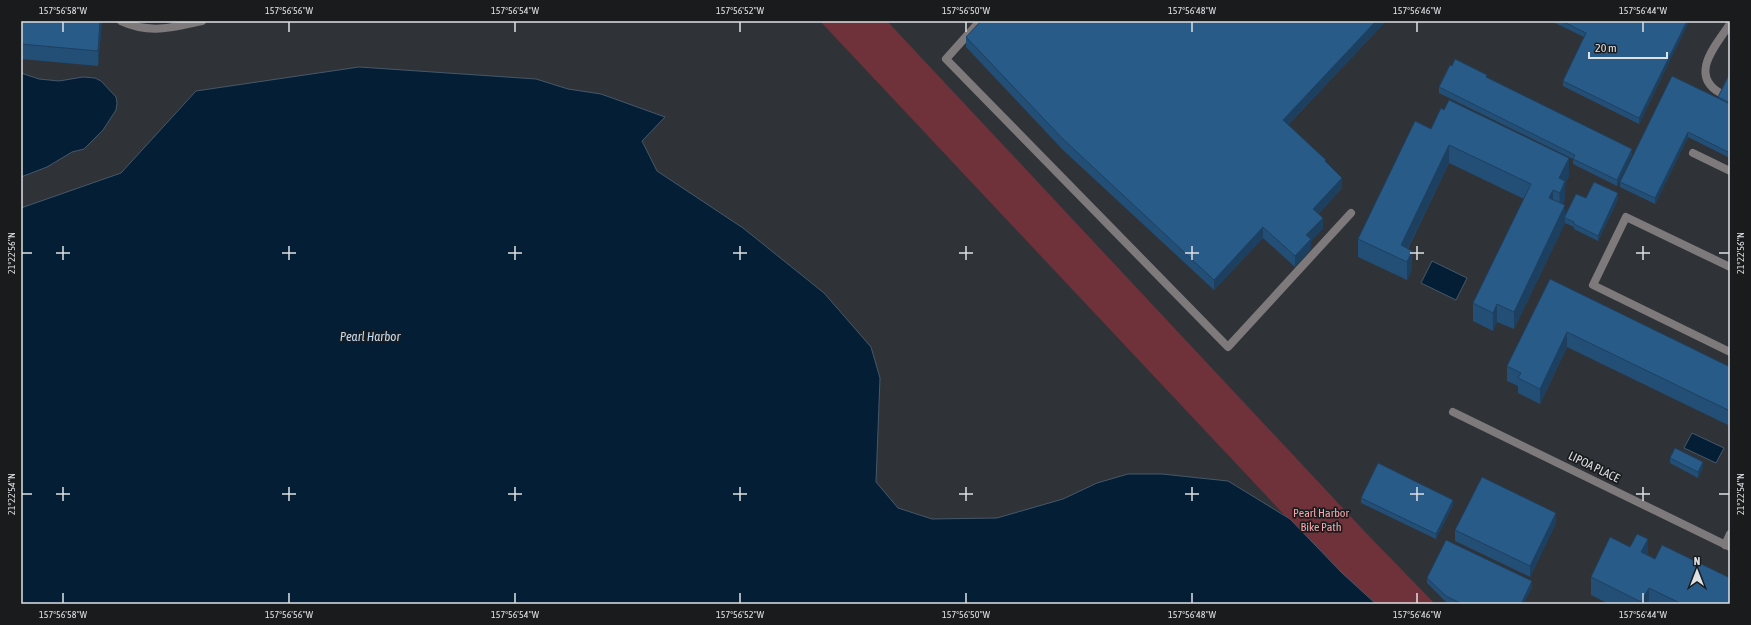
<svg xmlns="http://www.w3.org/2000/svg" width="1751" height="625" viewBox="0 0 1751 625" font-family="'Asap Condensed',sans-serif">
	<style>
		.green { fill: #6f323a }
		.water { fill: #041e36; stroke: #45586a }
		.lines { fill: none; stroke-linecap: round; stroke-linejoin: round }
		.service { stroke: #7e7a7b; stroke-width: 8 }
		.minor { stroke: #7e7a7b; stroke-width: 8 }
		.wall { fill: #234e76 }
		.shaded-wall { fill: #1d4060 }
		.building { fill: #295b89; stroke: #1d4060 }
		.ticks { fill: none; stroke: #dee1e4; stroke-width: 1.5 }
		.labels { text-anchor: middle; stroke-width: 3.5; stroke-linejoin: round; paint-order: stroke }
		.street-label { font-size: 12px; fill: #dee1e4; stroke: #191b1d }
		.park-label { font-size: 12px; fill: #f7a5ab; stroke: #191b1d }
		.water-label { font-size: 13px; font-style: italic; fill: #c0dbf8; stroke: #191b1d }
		.neatline { fill: none; stroke: #dee1e4; stroke-width: 1.5 }
		.ticks-label { font-size: 10px; text-anchor: middle; fill: #dee1e4 }
	</style>
	<rect width="100%" height="100%" fill="#2f3338"/>
	<polygon class="green" points="820,21 887,21 1368,535 1435,604 1368,604"/>
	<g class="water">
		<polygon points="359,67 536,79 568,89 601,94 665,117 642,141 657,171 743,228 824,293 871,347 880,378 876,482 898,508 932,519 997,518 1063,499 1097,483 1128,474 1162,474 1228,481 1290,519 1342,573 1376,604 21,604 21,208 121,173 196,91"/>
		<polygon points="21,73 39,79 59,81 83,77 95,78 101,81 116,97 117,103 116,110 103,130 84,149 72,152 47,167 21,177"/>
		<polygon points="1432,261 1467,278 1456,300 1421,283"/>
		<polygon points="1692,433 1724,448 1716,463 1684,448"/>
	</g>
	<g class="lines">
		<g class="service">
			<path d="M121,21C149,34 172,28 202,21"/>
			<polyline points="980,21 946,59 1228,347 1351,213"/>
			<path d="M1722,94C1687,76 1716,45 1730,24"/>
			<polyline points="1693,153 1730,171"/>
			<polyline points="1730,267 1626,217 1593,285 1730,352"/>
		</g>
		<g class="minor">
			<polyline points="1453,412 1730,547"/>
			<polyline points="1725,545 1730,534"/>
		</g>
	</g>
	<g class="wall">
		<polygon points="21,21 102,21 98,66 21,59"/>
		<polygon points="1386,21 1288,125 1326,163 1342,188 1318,214 1323,228 1311,241 1311,249 1295,267 1263,238 1214,290 1063,150 966,47 966,37"/>
		<polygon points="1551,21 1689,21 1639,124 1563,86 1563,81 1584,37"/>
		<polygon points="1730,73 1730,158 1688,137 1655,204 1620,187 1620,182 1718,98"/>
		<polygon points="1487,78 1632,154 1617,186 1573,164 1573,159 1439,93 1439,87"/>
		<polygon points="1431,129 1569,176 1565,184 1565,199 1563,204 1565,216 1586,198 1618,199 1598,241 1574,229 1574,227 1565,223 1514,329 1497,322 1493,331 1473,321 1473,303 1524,199 1449,163 1408,249 1412,269 1407,280 1358,257 1358,239"/>
		<polygon points="1550,279 1730,367 1730,426 1567,347 1540,404 1518,393 1518,386 1507,381 1507,366"/>
		<polygon points="1670,458 1703,467 1698,478 1670,463"/>
		<polygon points="1361,498 1453,505 1436,539 1361,503"/>
		<polygon points="1556,523 1530,577 1455,541 1455,530"/>
		<polygon points="1648,555 1730,604 1609,604 1591,595 1591,577"/>
		<polygon points="1427,578 1532,587 1523,604 1451,604 1446,602 1427,583"/>
	</g>
	<g class="shaded-wall">
		<polygon points="100,21 102,21 98,66 98,51"/>
		<polygon points="1376,21 1386,21 1283,130 1283,120"/>
		<polygon points="1687,21 1689,21 1639,124 1639,118"/>
		<polygon points="1688,132 1688,137 1655,204 1655,198"/>
		<polygon points="1449,145 1449,163 1402,260 1401,245"/>
		<polygon points="1632,149 1632,154 1617,186 1617,180"/>
		<polygon points="1569,158 1569,176 1565,184 1565,199 1560,211 1559,178"/>
		<polygon points="1342,178 1342,188 1313,219 1313,209"/>
		<polygon points="1553,190 1553,208 1549,198"/>
		<polygon points="1618,193 1618,199 1598,241 1598,236"/>
		<polygon points="1565,205 1565,223 1514,329 1514,312"/>
		<polygon points="1323,218 1323,228 1311,241 1311,249 1295,267 1295,256 1306,235"/>
		<polygon points="1263,227 1263,238 1214,290 1214,280"/>
		<polygon points="1412,251 1412,269 1407,280 1407,262"/>
		<polygon points="1497,304 1497,322 1493,331 1493,313"/>
		<polygon points="1567,332 1567,347 1540,404 1540,389"/>
		<polygon points="1703,462 1703,467 1698,478 1698,472"/>
		<polygon points="1453,500 1453,505 1436,539 1436,534"/>
		<polygon points="1556,513 1556,523 1530,577 1530,566"/>
		<polygon points="1648,539 1648,557 1641,552"/>
		<polygon points="1532,581 1532,587 1523,604 1521,604"/>
		<polygon points="1649,588 1649,604 1641,604 1641,602"/>
	</g>
	<g class="building">
		<polygon points="21,21 100,21 98,51 21,44"/>
		<polygon points="981,21 1376,21 1283,120 1326,160 1325,161 1342,178 1313,209 1323,218 1306,235 1311,239 1295,256 1263,227 1214,280 1063,139 966,37"/>
		<polygon points="1562,21 1687,21 1639,118 1563,81 1586,33"/>
		<polygon points="1455,59 1487,75 1486,77 1632,149 1617,180 1573,159 1575,155 1439,87 1450,65 1452,66"/>
		<polygon points="1730,73 1730,103 1718,97"/>
		<polygon points="1672,76 1730,104 1730,153 1688,132 1655,198 1620,182"/>
		<polygon points="1449,100 1569,158 1559,178 1565,181 1560,193 1553,190 1549,198 1565,205 1514,312 1497,304 1493,313 1473,303 1531,184 1449,145 1401,245 1412,251 1407,262 1358,239 1415,121 1431,129 1441,108 1444,110"/>
		<polygon points="1594,182 1618,193 1598,236 1574,224 1574,222 1565,218 1565,216 1576,194 1586,198"/>
		<polygon points="1550,279 1730,367 1730,411 1567,332 1540,389 1518,378 1521,373 1507,366"/>
		<polygon points="1675,448 1703,462 1698,472 1670,458"/>
		<polygon points="1378,463 1453,500 1436,534 1361,498"/>
		<polygon points="1482,477 1556,513 1530,566 1455,530"/>
		<polygon points="1637,534 1648,539 1641,552 1655,559 1662,545 1730,578 1730,604 1682,604 1649,588 1641,602 1591,577 1610,537 1630,547"/>
		<polygon points="1446,540 1532,581 1521,604 1462,604 1446,596 1427,578"/>
	</g>
	<path class="ticks" d="M63,22V32M289,22V32M515,22V32M740,22V32M966,22V32M1192,22V32M1417,22V32M1643,22V32M63,246V260M289,246V260M515,246V260M740,246V260M966,246V260M1192,246V260M1417,246V260M1643,246V260M22,253H32M56,253H70M282,253H296M508,253H522M733,253H747M959,253H973M1185,253H1199M1410,253H1424M1636,253H1650M1719,253H1729M63,487V501M289,487V501M515,487V501M740,487V501M966,487V501M1192,487V501M1417,487V501M1643,487V501M22,494H32M56,494H70M282,494H296M508,494H522M733,494H747M959,494H973M1185,494H1199M1410,494H1424M1636,494H1650M1719,494H1729M63,593V603M289,593V603M515,593V603M740,593V603M966,593V603M1192,593V603M1417,593V603M1643,593V603"/>
	<g class="labels">
		<g class="street-label">
			<text transform="translate(1594 467) rotate(26)" y="4">LIPOA PLACE</text>
		</g>
		<g class="park-label">
			<text x="1321" y="517">Pearl Harbor<tspan x="1321" dy="14">Bike Path</tspan></text>
		</g>
		<g class="water-label">
			<text x="370" y="341">Pearl Harbor</text>
		</g>
	</g>
	<rect width="1751" height="625" fill="none" stroke="#191b1d" stroke-width="44"/>
	<g transform="translate(1697 571)" stroke="#191b1d" stroke-width="3" paint-order="stroke">
	<path d="M0-3L7 15L0 10L-7 15Z" fill="#dee1e4"/>
	<text y="-6" font-size="11" font-weight="bold" text-anchor="middle" fill="#dee1e4">N</text>
	</g>
	<path d="M1589 52v6h78v-6" fill="none" stroke="#dee1e4" stroke-width="2"/>
	<text x="1595" y="52" font-size="12" fill="#dee1e4" stroke="#191b1d" stroke-width="3" paint-order="stroke">20 m</text>
	<rect x="22" y="22" width="1707" height="581" class="neatline"/>
	<g class="ticks-label">
		<text x="63" y="14">157°56'58"W</text>
		<text x="289" y="14">157°56'56"W</text>
		<text x="515" y="14">157°56'54"W</text>
		<text x="740" y="14">157°56'52"W</text>
		<text x="966" y="14">157°56'50"W</text>
		<text x="1192" y="14">157°56'48"W</text>
		<text x="1417" y="14">157°56'46"W</text>
		<text x="1643" y="14">157°56'44"W</text>
		<text transform="translate(11 253) rotate(-90)" y="4">21°22'56"N</text>
		<text transform="translate(1740 253) rotate(-90)" y="4">21°22'56"N</text>
		<text transform="translate(11 494) rotate(-90)" y="4">21°22'54"N</text>
		<text transform="translate(1740 494) rotate(-90)" y="4">21°22'54"N</text>
		<text x="63" y="618">157°56'58"W</text>
		<text x="289" y="618">157°56'56"W</text>
		<text x="515" y="618">157°56'54"W</text>
		<text x="740" y="618">157°56'52"W</text>
		<text x="966" y="618">157°56'50"W</text>
		<text x="1192" y="618">157°56'48"W</text>
		<text x="1417" y="618">157°56'46"W</text>
		<text x="1643" y="618">157°56'44"W</text>
	</g>
</svg>
